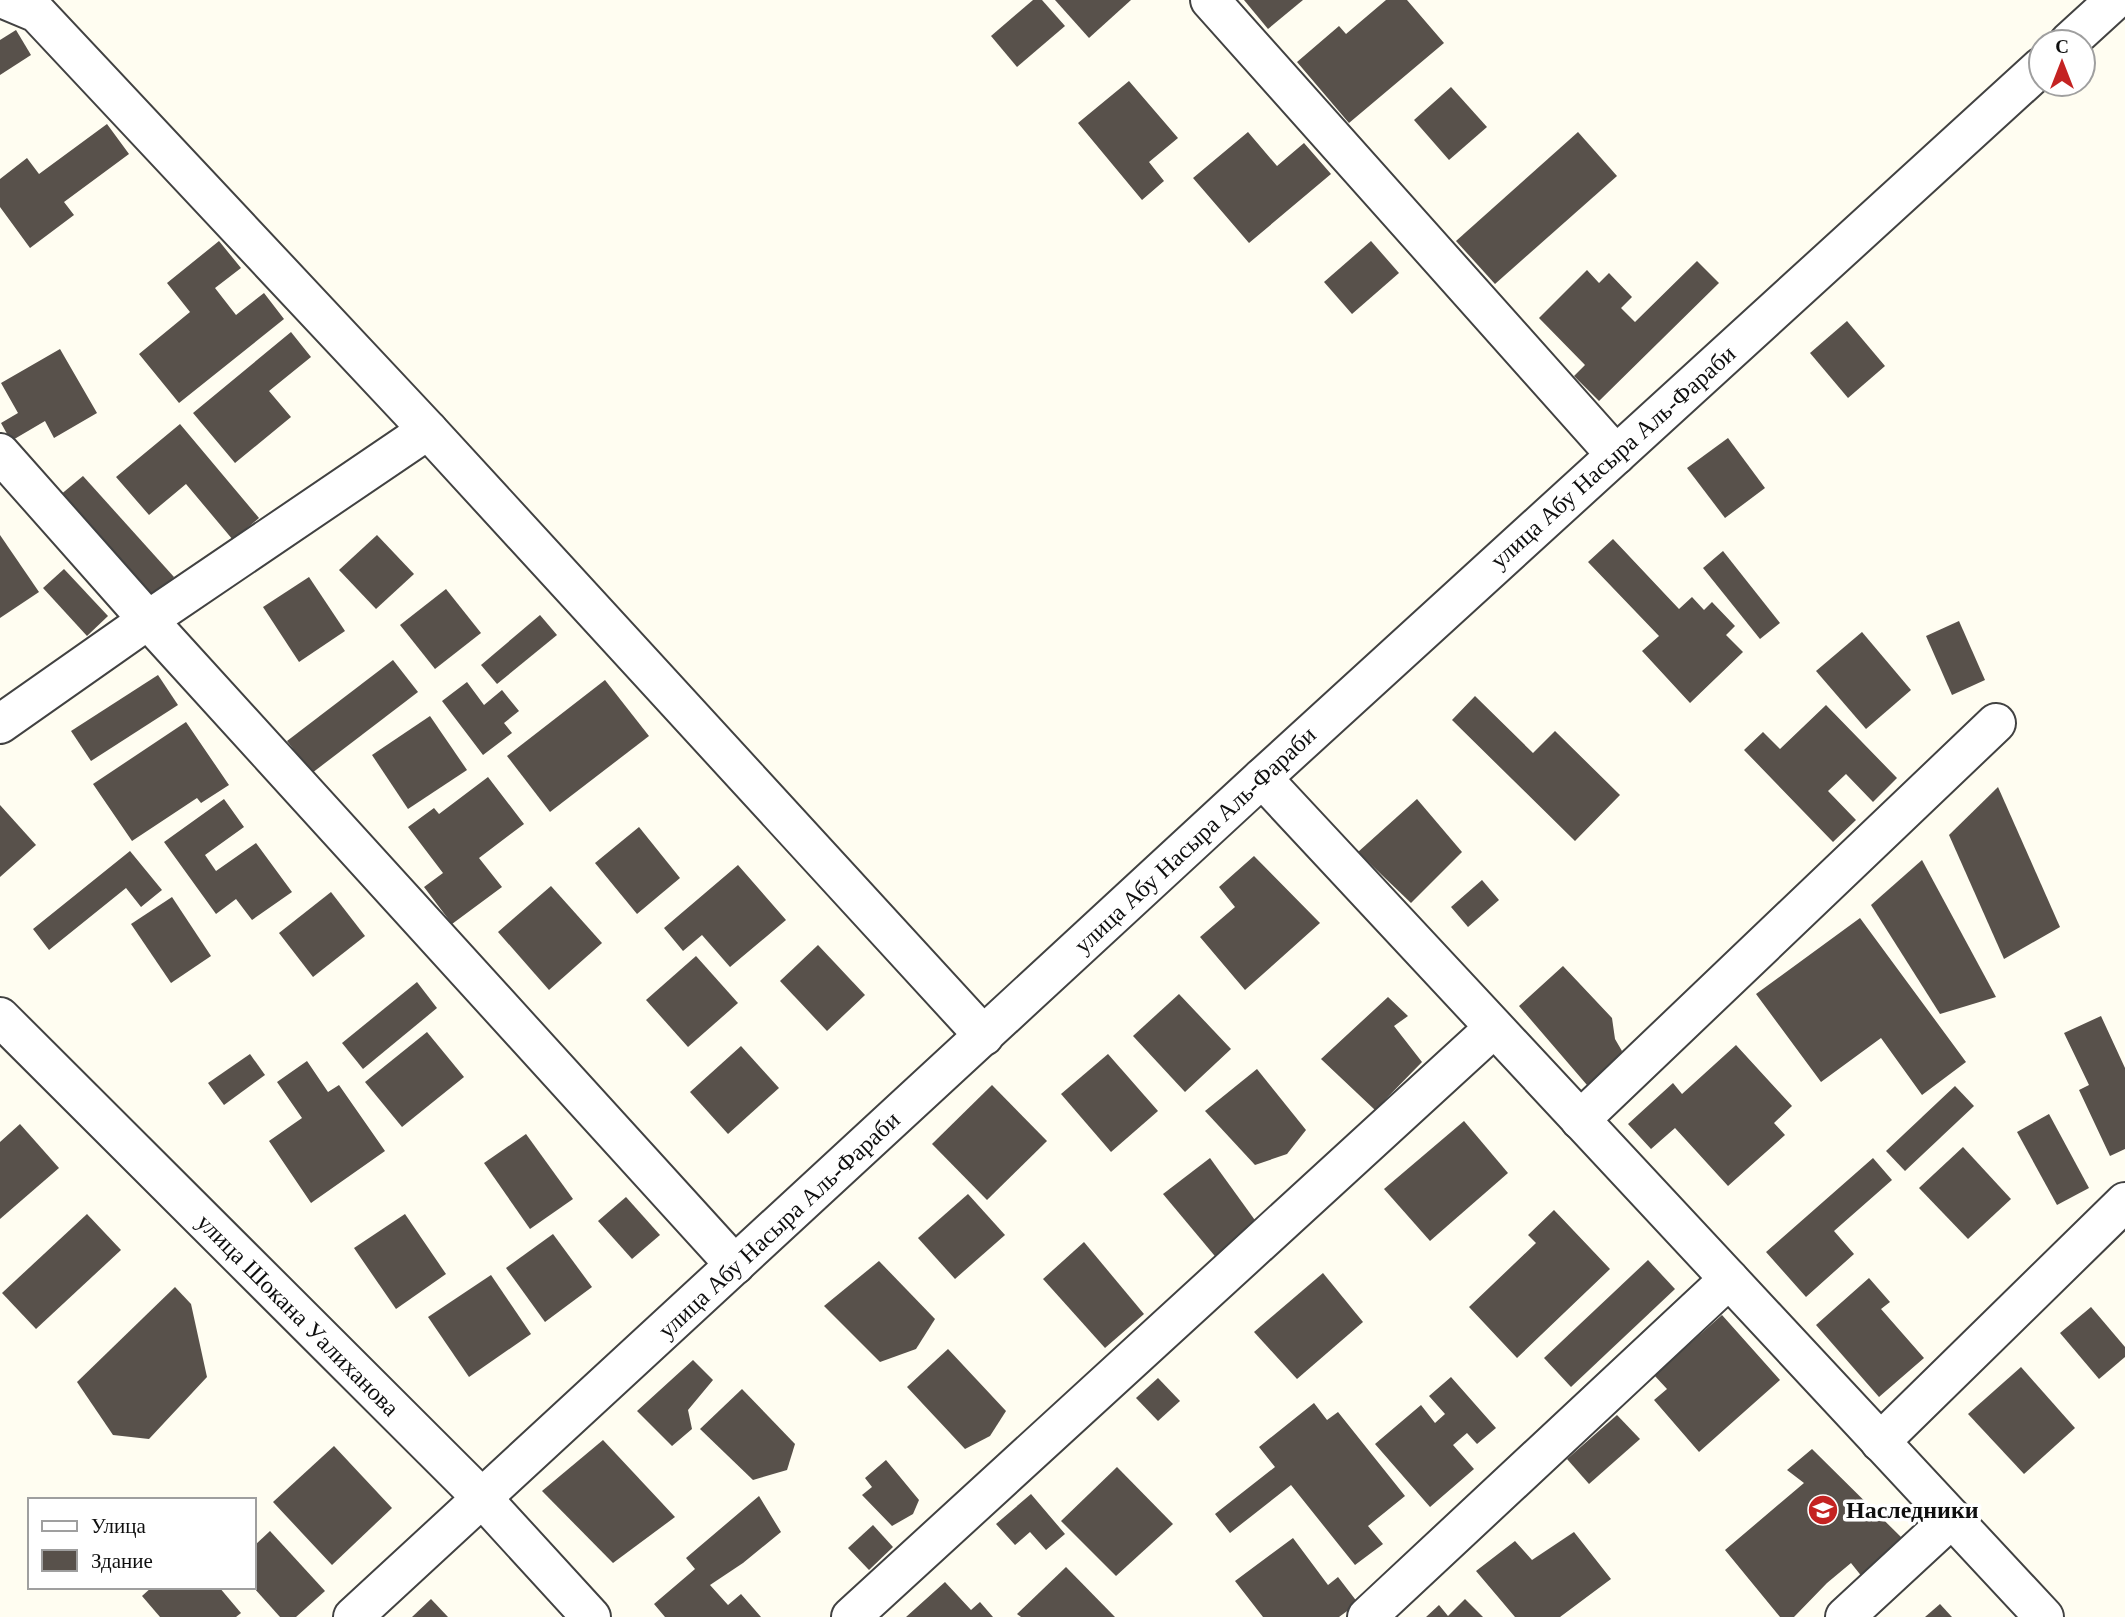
<svg xmlns="http://www.w3.org/2000/svg" width="2125" height="1617" viewBox="0 0 2125 1617" font-family="Georgia,serif">
	<style>
		.building { fill: #58514b }
		.lines { fill: none; stroke-linecap: round; stroke-linejoin: round }
		.minor-casing { stroke: #424242; stroke-width: 42 }
		.minor { stroke: #fff; stroke-width: 38 }
		.labels { text-anchor: middle; stroke-width: 7; stroke-linejoin: round; paint-order: stroke }
		.street-label { font-size: 24px; fill: #0f0f0f; stroke: #fff }
		.poi-label { font-size: 24px; font-weight: bold; fill: #0f0f0f; stroke: #fff; text-anchor: start }
	</style>
	<rect width="100%" height="100%" fill="#fffdf1"/>
	<g class="building">
		<polygon points="1033,0 1042,0 1065,26 1017,67 991,36"/>
		<polygon points="1055,0 1131,0 1089,38"/>
		<polygon points="1244,0 1303,0 1268,29"/>
		<polygon points="1386,0 1407,0 1444,43 1349,123 1297,62 1339,26 1346,34"/>
		<polygon points="16,30 31,55 0,75 0,40"/>
		<polygon points="1129,81 1178,138 1149,162 1164,181 1142,200 1078,123"/>
		<polygon points="1451,87 1487,127 1449,160 1414,120"/>
		<polygon points="107,124 129,154 64,202 74,215 30,248 0,207 0,179 27,158 39,174"/>
		<polygon points="1248,132 1277,166 1304,143 1331,174 1249,243 1193,178"/>
		<polygon points="1578,132 1617,176 1495,284 1456,241"/>
		<polygon points="219,241 241,268 215,288 236,315 264,293 284,319 179,403 139,354 190,312 167,283"/>
		<polygon points="1371,241 1399,273 1352,314 1324,282"/>
		<polygon points="1697,261 1719,283 1599,401 1574,376 1585,365 1539,318 1587,270 1599,283 1609,273 1632,297 1621,308 1635,322"/>
		<polygon points="1847,321 1885,366 1848,398 1810,353"/>
		<polygon points="291,332 311,357 269,391 291,417 235,463 193,413"/>
		<polygon points="60,349 97,413 54,438 45,421 11,441 1,423 18,413 1,383"/>
		<polygon points="180,424 259,518 233,540 186,484 149,515 116,477"/>
		<polygon points="1728,438 1765,488 1725,518 1687,468"/>
		<polygon points="83,476 174,577 151,598 59,496"/>
		<polygon points="0,535 39,592 0,618"/>
		<polygon points="377,535 414,574 376,609 339,570"/>
		<polygon points="1613,539 1679,609 1692,597 1704,610 1712,602 1735,626 1726,635 1743,652 1690,703 1642,651 1659,636 1588,562"/>
		<polygon points="1723,551 1780,623 1760,639 1703,568"/>
		<polygon points="64,569 108,616 87,636 43,588"/>
		<polygon points="309,577 345,631 299,662 263,607"/>
		<polygon points="446,589 481,633 435,669 400,625"/>
		<polygon points="540,615 557,635 497,684 481,665"/>
		<polygon points="1959,621 1985,680 1952,695 1926,636"/>
		<polygon points="1862,632 1911,690 1866,729 1816,671"/>
		<polygon points="393,660 418,692 312,773 287,741"/>
		<polygon points="158,675 178,705 91,761 71,731"/>
		<polygon points="605,680 649,736 550,812 507,756"/>
		<polygon points="467,682 484,705 502,690 519,711 504,723 512,733 483,755 442,701"/>
		<polygon points="1475,696 1533,753 1555,731 1620,795 1575,841 1452,720"/>
		<polygon points="1826,705 1897,778 1873,802 1846,774 1828,791 1856,820 1833,842 1744,750 1763,732 1780,749"/>
		<polygon points="430,716 467,770 408,809 372,755"/>
		<polygon points="186,722 229,785 201,803 197,798 132,841 93,784"/>
		<polygon points="488,777 524,824 479,858 502,887 452,924 424,887 443,873 408,827 434,808 439,814"/>
		<polygon points="1998,787 2060,927 2004,959 1949,835"/>
		<polygon points="224,799 244,827 205,855 216,871 256,843 292,892 252,920 236,899 216,914 164,842"/>
		<polygon points="1417,799 1462,852 1411,903 1358,852"/>
		<polygon points="0,805 36,845 0,877"/>
		<polygon points="639,827 680,878 637,914 595,863"/>
		<polygon points="130,851 162,890 141,907 126,888 49,950 33,929"/>
		<polygon points="1254,856 1320,923 1245,990 1200,937 1235,907 1219,887"/>
		<polygon points="1922,860 1996,997 1940,1014 1871,905"/>
		<polygon points="738,865 786,920 730,967 702,935 683,951 664,928"/>
		<polygon points="1482,880 1499,900 1468,927 1451,907"/>
		<polygon points="551,886 602,943 549,990 498,932"/>
		<polygon points="331,892 365,936 313,977 279,933"/>
		<polygon points="172,897 211,956 171,983 131,924"/>
		<polygon points="1860,918 1966,1062 1922,1095 1881,1038 1821,1082 1756,994"/>
		<polygon points="818,945 865,995 827,1031 780,981"/>
		<polygon points="696,956 738,1003 688,1047 646,1000"/>
		<polygon points="1563,966 1612,1018 1615,1039 1622,1051 1615,1067 1587,1085 1519,1006"/>
		<polygon points="417,982 437,1008 363,1069 342,1043"/>
		<polygon points="1179,994 1231,1049 1185,1092 1133,1036"/>
		<polygon points="1388,997 1408,1016 1394,1026 1422,1062 1375,1110 1321,1059"/>
		<polygon points="2101,1016 2125,1068 2125,1149 2110,1156 2079,1090 2089,1085 2064,1033"/>
		<polygon points="427,1032 464,1077 402,1127 365,1082"/>
		<polygon points="1736,1045 1792,1106 1774,1123 1785,1135 1728,1186 1675,1128 1651,1149 1628,1124 1673,1083 1682,1094"/>
		<polygon points="741,1046 779,1088 728,1134 690,1092"/>
		<polygon points="250,1054 265,1075 224,1105 208,1083"/>
		<polygon points="1108,1054 1158,1111 1111,1152 1061,1094"/>
		<polygon points="307,1061 328,1092 339,1085 385,1151 311,1203 269,1141 302,1118 277,1082"/>
		<polygon points="1257,1069 1306,1130 1287,1154 1255,1165 1205,1111"/>
		<polygon points="992,1085 1047,1141 987,1200 932,1144"/>
		<polygon points="1955,1086 1974,1106 1905,1171 1886,1151"/>
		<polygon points="2049,1114 2089,1188 2057,1205 2017,1132"/>
		<polygon points="1464,1121 1508,1173 1430,1241 1384,1189"/>
		<polygon points="20,1124 59,1168 0,1219 0,1142"/>
		<polygon points="526,1134 573,1199 530,1229 484,1163"/>
		<polygon points="1963,1147 2011,1199 1968,1239 1919,1188"/>
		<polygon points="1210,1158 1257,1223 1219,1261 1163,1194"/>
		<polygon points="1873,1158 1892,1180 1834,1231 1854,1254 1806,1297 1766,1252"/>
		<polygon points="968,1194 1005,1235 955,1279 918,1238"/>
		<polygon points="626,1197 660,1235 632,1259 598,1221"/>
		<polygon points="1554,1210 1610,1269 1517,1358 1469,1307 1536,1243 1528,1235"/>
		<polygon points="87,1214 121,1250 36,1329 2,1293"/>
		<polygon points="405,1214 446,1274 396,1309 354,1248"/>
		<polygon points="553,1234 592,1287 545,1322 506,1268"/>
		<polygon points="1084,1242 1144,1314 1105,1348 1043,1279"/>
		<polygon points="1648,1260 1675,1289 1571,1387 1544,1358"/>
		<polygon points="879,1261 935,1319 916,1349 880,1362 824,1306"/>
		<polygon points="1323,1273 1363,1322 1297,1379 1254,1332"/>
		<polygon points="491,1275 531,1334 469,1377 428,1317"/>
		<polygon points="1869,1278 1890,1302 1881,1309 1924,1358 1879,1397 1816,1325"/>
		<polygon points="175,1287 191,1304 207,1377 149,1439 113,1435 77,1382"/>
		<polygon points="2091,1307 2125,1347 2125,1357 2099,1379 2060,1333"/>
		<polygon points="1722,1315 1780,1380 1699,1452 1654,1400 1667,1389 1654,1375"/>
		<polygon points="948,1349 1006,1411 990,1436 965,1449 907,1387"/>
		<polygon points="693,1360 713,1380 688,1410 692,1429 672,1446 637,1411"/>
		<polygon points="2021,1367 2075,1428 2024,1474 1968,1414"/>
		<polygon points="1451,1377 1496,1428 1477,1444 1467,1433 1453,1445 1474,1469 1430,1507 1375,1444 1421,1405 1435,1423 1445,1414 1429,1396"/>
		<polygon points="1158,1378 1180,1401 1158,1421 1136,1398"/>
		<polygon points="742,1389 795,1444 787,1470 753,1480 700,1429"/>
		<polygon points="1314,1403 1327,1420 1338,1412 1405,1496 1368,1526 1383,1544 1355,1565 1291,1485 1230,1533 1215,1514 1275,1467 1259,1447"/>
		<polygon points="1617,1415 1640,1439 1589,1484 1567,1459"/>
		<polygon points="603,1440 675,1517 613,1563 542,1491"/>
		<polygon points="334,1446 392,1508 332,1565 273,1502"/>
		<polygon points="1812,1449 1902,1538 1863,1578 1851,1563 1827,1583 1794,1617 1780,1617 1725,1550 1804,1483 1787,1470"/>
		<polygon points="886,1460 919,1500 913,1514 892,1526 862,1495 872,1487 865,1478"/>
		<polygon points="1117,1467 1173,1524 1116,1576 1061,1521"/>
		<polygon points="1031,1494 1065,1534 1046,1550 1030,1532 1015,1545 996,1524"/>
		<polygon points="759,1496 781,1532 743,1563 710,1585 728,1605 741,1594 761,1617 665,1617 654,1604 695,1569 686,1558"/>
		<polygon points="873,1525 893,1547 869,1570 848,1548"/>
		<polygon points="270,1531 325,1591 296,1617 280,1617 254,1588 254,1546"/>
		<polygon points="1574,1532 1611,1579 1560,1617 1515,1617 1476,1571 1515,1541 1532,1560"/>
		<polygon points="1293,1538 1328,1585 1338,1577 1358,1603 1339,1617 1263,1617 1235,1581"/>
		<polygon points="1066,1567 1115,1617 1021,1617 1017,1614"/>
		<polygon points="945,1582 971,1610 980,1602 993,1617 906,1617"/>
		<polygon points="152,1587 219,1587 241,1613 236,1617 160,1617 142,1596"/>
		<polygon points="431,1599 448,1617 412,1617"/>
		<polygon points="1465,1599 1483,1617 1426,1617 1439,1605 1448,1616"/>
		<polygon points="1940,1604 1952,1617 1925,1617"/>
	</g>
	<g class="lines">
		<g class="minor-casing">
			<g id="minor">
				<polyline points="6,0 37,13 428,430 984,1036"/>
				<polyline points="1210,0 1616,455"/>
				<polyline points="2069,42 2115,0"/>
				<polyline points="0,453 148,620 735,1265"/>
				<polyline points="0,724 148,620 428,430"/>
				<polyline points="1262,778 2044,1617"/>
				<polyline points="0,1017 483,1499 591,1617"/>
				<polyline points="1580,1120 1996,723"/>
				<polyline points="1880,1442 2125,1202"/>
				<polyline points="353,1617 1262,778 2041,67"/>
				<polyline points="851,1617 1494,1028"/>
				<polyline points="1367,1617 1729,1279"/>
				<polyline points="1845,1617 1952,1518"/>
			</g>
		</g>
		<use href="#minor" class="minor"/>
	</g>
	<defs>
		<g id="school-disc" transform="scale(1.575)"><circle r="9.5" fill="#c42322" stroke="#fff"/><path d="M0-5L7-2L0 1L-7-2ZM-4 1L0 2.5L4 1V4Q0 6-4 4Z" fill="#fff"/></g>
	</defs>
	<g fill-rule="evenodd">
		<use href="#school-disc" x="1823" y="1510"/>
	</g>
	<g class="labels">
		<g class="street-label">
			<text transform="translate(1613 457) rotate(-42)" y="8">улица Абу Насыра Аль-Фараби</text>
			<text transform="translate(1195 840) rotate(-43)" y="8">улица Абу Насыра Аль-Фараби</text>
			<text transform="translate(779 1225) rotate(-43)" y="8">улица Абу Насыра Аль-Фараби</text>
			<text transform="translate(298 1315) rotate(45)" y="8">улица Шокана Уалиханова</text>
		</g>
		<g class="poi-label">
			<text x="1846" y="1518">Наследники</text>
		</g>
	</g>
	<rect x="28" y="1498" width="228" height="91" fill="#ffffff" stroke="#9f9f9f" stroke-width="2"/>
	<rect x="42" y="1521" width="35" height="10" fill="#ffffff" stroke="#9f9f9f" stroke-width="2"/>
	<text x="91" y="1533" font-size="21" fill="#0f0f0f">Улица</text>
	<rect x="42" y="1550" width="35" height="21" fill="#58514b" stroke="#9f9f9f" stroke-width="2"/>
	<text x="91" y="1568" font-size="21" fill="#0f0f0f">Здание</text>
	<g transform="translate(2062 63)"><circle r="33" fill="#ffffff" stroke="#9f9f9f" stroke-width="2"/>
	<path d="M0-5L12 26L0 18L-12 26Z" fill="#c42322"/>
	<text y="-10" font-size="19" font-weight="bold" text-anchor="middle" fill="#0f0f0f">С</text>
	</g>
</svg>
